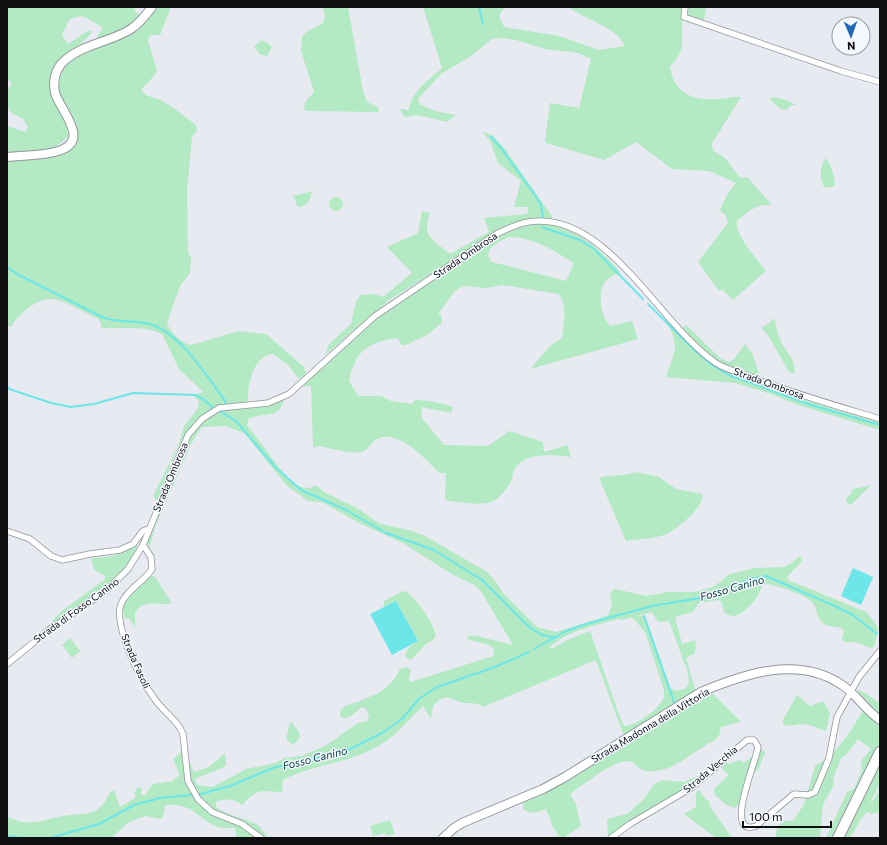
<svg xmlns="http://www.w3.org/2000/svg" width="887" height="845" viewBox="0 0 887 845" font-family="Commissioner,sans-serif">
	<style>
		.green { fill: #b3e9c3; fill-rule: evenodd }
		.water { fill: #6ce6e9 }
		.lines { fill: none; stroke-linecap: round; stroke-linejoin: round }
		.stream { stroke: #6ce6e9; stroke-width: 2 }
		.street-casing { stroke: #92959b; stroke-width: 7 }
		.secondary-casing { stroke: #92959b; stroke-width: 10 }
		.highway-casing { stroke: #92959b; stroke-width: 12 }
		.street { stroke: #fff; stroke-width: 5.5 }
		.secondary { stroke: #fff; stroke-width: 8 }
		.highway { stroke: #fff; stroke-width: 10 }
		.labels { text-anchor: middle; stroke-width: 3; stroke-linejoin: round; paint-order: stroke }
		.street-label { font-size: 10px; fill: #0f0f12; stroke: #f5f8ff }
		.water-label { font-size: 11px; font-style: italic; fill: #003b3d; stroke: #f5f8ff }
	</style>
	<rect width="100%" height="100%" fill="#e8eaf2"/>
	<g class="green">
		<path d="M7,7H134L135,11L140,16L124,29L99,40L97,36L102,30L101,26C87,21 86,11 69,20L62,35L68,44L89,30L92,32C76,53 40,67 53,98C59,112 67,120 68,136C55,154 28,152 7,155V126L25,132L28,127L23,119L10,112L7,106V91L11,85L10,81L7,80Z"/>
		<path d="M155,7H171L160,35H150L148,41L157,70L153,77L141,90C145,97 154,97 160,100C171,105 186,118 196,125L197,131L192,137L187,191L188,253L191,257L190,273L180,286L167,323C171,333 182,344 192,345L238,331L266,334L304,367L306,373L299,379L287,364L273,354C252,356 247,387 248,403C236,405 223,406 211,410C183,420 168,475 157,501L153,496L178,446L184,426L198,408L199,400L194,397L196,394L203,392L179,369L162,334C144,325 121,329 101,328V323L98,319C90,315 61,299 53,299C36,298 19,314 11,327L7,325V159L47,157L76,136L58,97L57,77L68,59L101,45Z"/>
		<path d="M323,7H348L363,91L367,102L378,107L379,112L307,111L304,109L305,102L314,92L301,51L302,36C314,24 330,29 323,7Z"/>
		<path d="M423,7H505L499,16L504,27L559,36L599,50L625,46C617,27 584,19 568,7H706L704,21L683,18C680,40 688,47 670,67C674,94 694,101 719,99C727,99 733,96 741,97L711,145L714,151L725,158L740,178L747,177L772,205C758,203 747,212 737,221C735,236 757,259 766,271L733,300L722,289L719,291L698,262L728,223L726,216L720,210L727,195L736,183L709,171L672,169L636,142L604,160L546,143L545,141L550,103L579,108L591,59L578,53L545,49L516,40L504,38L492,39L471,56L441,74L418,99L419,104L435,111L456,115L447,122L417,115L404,117L400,109L409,110C411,91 429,80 442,68Z"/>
		<polygon points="261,40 268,43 272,47 267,56 260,54 254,47"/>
		<polygon points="773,97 783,99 797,105 791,105 787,110 781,109 769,99"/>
		<path d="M483,132L492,135L505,149L553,218L530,219L467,251L389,300L325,355L329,344L351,324L356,301L361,295L374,294L383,297L412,273L387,247L418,233L422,211L430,213C421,237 433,240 450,254L489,232L484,218L527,214L529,207H514L521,181L498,163L490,141Z"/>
		<path d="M826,158C831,166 835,176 835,186L825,188C819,180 819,165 826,158Z"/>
		<path d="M313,191C309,200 309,206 298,207L293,196Z"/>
		<circle cx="336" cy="204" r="7"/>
		<path d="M540,223C574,227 599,247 620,272C614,275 606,279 603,285C598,296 601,319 611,326L632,321L638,339L530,369L550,346L562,338C563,324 569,305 558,294L503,285L486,288L463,286L455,291L438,314L441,315L442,323L427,335L406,345H402L397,338C368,342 355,351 349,381L358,396H381L391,401L412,404L415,400C428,400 441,403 453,407L451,413L421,407L422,418L444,445L488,446L509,431L543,442L544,452L567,445L571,457C553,454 524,452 514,470C512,473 513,477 512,479C510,486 499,499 492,502C478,506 459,502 445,500L446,473H439C427,460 398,428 377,439C371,442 368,451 361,452C347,454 331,448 318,446L313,448L311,386L298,387L375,317L505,233L525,224ZM509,237C534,237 554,251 574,263L566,281L492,262C480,250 500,241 509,237Z"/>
		<path d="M774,318C776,325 777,333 780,339C784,351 798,361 794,374L789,372L769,337L761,327L767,325Z"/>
		<path d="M667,322L717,366L734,375L808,401L880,423V430L798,405L771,394L735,383L666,377C675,350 680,348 667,322Z"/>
		<polygon points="686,325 721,359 729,362 734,359 745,344 753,355 761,380 718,363 682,329"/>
		<path d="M284,400C278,421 263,411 248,419L247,426C262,441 282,478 301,487C306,489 312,488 316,485L324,492L359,509L378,523L412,531L425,536L487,572L496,582L503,593L537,627L556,632L601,618L608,615L612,605L610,593L615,589L646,596L668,592H695L715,586L730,574L755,568L785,567L801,556L802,561L787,577L788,580L866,612L875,623L878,630L874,647L871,648L856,642H844L842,639L844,630C838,625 831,628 824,624C816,618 818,612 814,605C809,595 777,586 767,584L762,585C760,596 747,612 735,616C731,617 727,614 724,612L722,603L719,600L699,603L693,612L675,617L682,644L696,640L695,653L686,658L696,692L624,736L596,660L483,707C477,702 472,704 465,703C451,701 447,690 433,706L431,719L423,706C407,722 392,740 371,750C343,764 311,765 283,780L282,792C260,792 258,787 242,805C234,799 226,798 216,802V807C228,816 243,817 256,824C262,828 265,834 268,838H237L235,828C228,828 219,829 213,825C194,814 190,803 165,805L163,817L160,819L145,816L129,822L111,838H7V816C32,830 45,817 70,815C77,814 88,815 95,811C102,807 107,799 110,792L114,790L120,807L136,797L134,793L138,787L142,789L141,795H145L153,784L172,781L180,775L173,759L186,748L189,761L194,772L209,767L225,753L226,765L222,768L195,779L197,785L213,787L246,769L276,763L284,758L302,756L325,746L358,723L367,721L369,717L367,710L362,707L351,716L344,719L340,716V711L344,707C366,698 390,693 400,669L406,667L411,670L409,679L411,682L493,656L494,648L486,644L469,640L467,636H476L513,645L480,590L474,585L450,573L403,543L357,522L322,502L308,501L287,486L244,433L226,426L202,427L191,444L155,527L150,546L154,555L147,542L190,437L196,428L207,418L222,410L255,408ZM652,612L658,622L669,621L688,673L689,683L685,689L676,691L671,689L645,616H637ZM632,617L645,632L664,690C664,693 664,697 663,699C657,711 637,725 624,726L618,712L590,631L565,641L552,649L550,647C567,631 596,625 618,619L622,620Z"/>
		<path d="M636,472L659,477L676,489L702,494C707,505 674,532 664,535C653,539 638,539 626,541L599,478C612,474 622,477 636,472Z"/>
		<polygon points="871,485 853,503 850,505 846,502 847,497 850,495 853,489"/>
		<path d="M136,542C139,547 136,549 134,554C116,589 77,607 45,629L63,610L104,580L106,576L94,570L91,558L113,556Z"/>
		<path d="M152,576L155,577L172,603C161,606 152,600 139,607L135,613V627L129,618L125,619C119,598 134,590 148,577Z"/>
		<path d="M403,591C415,594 434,624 436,636L433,640L427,643L412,659H408L405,656C407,648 412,645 418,641L396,601L384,607V601Z"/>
		<polygon points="70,638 80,651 72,658 62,645"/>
		<polygon points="858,690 867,694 880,704 880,717 858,695"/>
		<path d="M711,692L741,722L721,727L719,736L715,740C698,748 682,764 665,769C658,771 647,773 641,769C636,766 635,762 628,761C612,761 583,785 570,794L576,804L581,826L563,838H560L553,827L546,809C538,812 530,815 523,809V804L526,799L704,694Z"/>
		<path d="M797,695L810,706L823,701L830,713L826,731C818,728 811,725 803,724C795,724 790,728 783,724V720Z"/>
		<polygon points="862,712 880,723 880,744 834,838 826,838 847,792 854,789 862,770 861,761 871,749 858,739 846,755 841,758 833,779 834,785 823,804 820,838 776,838 776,831 781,822 794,820 804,804 815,766 832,755 850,732"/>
		<polygon points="290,723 292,723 299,732 300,737 293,745 286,739"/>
		<polygon points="759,744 765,753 758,770 751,774 745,798 735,808 725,804 715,795 714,789 729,775 719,765 724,762 729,764 739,760 744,763 759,751"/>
		<polygon points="880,763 880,783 877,785 879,786 870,802 873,801 880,790 880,812 872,814 867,812 861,819 850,838 842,838"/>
		<polygon points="700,775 702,776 690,787 608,836 607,819 627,814 644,799 654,784 663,780 684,782"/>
		<polygon points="699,790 706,800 709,800 709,805 732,838 716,838 684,814 696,807 696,792"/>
		<polygon points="390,820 395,834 386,836 385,833 373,836 370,826"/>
	</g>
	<g class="water">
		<polygon points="853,568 873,577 861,605 841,596"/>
		<polygon points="396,601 418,641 392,655 370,614"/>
	</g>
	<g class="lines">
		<g class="stream">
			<polyline points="479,7 483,24"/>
			<polyline points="491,137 501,148 537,198 541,205 543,217"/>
			<polyline points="542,227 582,241 594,249 643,299"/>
			<path d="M7,267L17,274L104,318C120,323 136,320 150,324C181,334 207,376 225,401V403"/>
			<polyline points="648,304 692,348 712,365 729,375 811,405 880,425"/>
			<polyline points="7,386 9,389 51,403 71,407 94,404 133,393 195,395 203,399 213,408"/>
			<polyline points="220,411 236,421 276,468 301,490 346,510 386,533 434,550 482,580 529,627 542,635 556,638"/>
			<polyline points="644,616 674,702"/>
			<polyline points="534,649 566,631 586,624 652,606 706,597 751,579 766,576 837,607 853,615 877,634"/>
			<polyline points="197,795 230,786 273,768 346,751 382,733 402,719 419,699 437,687 495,667 529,652"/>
			<polyline points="7,836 24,838"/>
			<polyline points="50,838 99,824 134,805 160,798 193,795"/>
		</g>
		<g class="street-casing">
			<g id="street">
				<polyline points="685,7 684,17 841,71 880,82"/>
				<polyline points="7,531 30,539 51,556 62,560 90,554 120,550 133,544 143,531 148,529"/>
				<path d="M143,545L151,557L152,569C144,582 127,589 121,604C113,625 141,681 154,698C161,709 173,717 180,728L183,734L188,781L198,799L212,812L242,824L261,838"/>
				<path d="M7,664L49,630L107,590L128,569L143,545L188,435L202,419L219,408L268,403L289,394L375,316L498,233C511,227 524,221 538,221C611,219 661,326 716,363C727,370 741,373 753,378C795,394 837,406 880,419"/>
				<path d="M611,838L630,824L691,788L747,740H754L758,747C758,757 722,838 756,826L794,794L808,795L815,792L829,758L837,717L859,677L880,651"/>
			</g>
		</g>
		<g class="secondary-casing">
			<g id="secondary">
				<path d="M7,157C23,155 43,156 58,151C92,141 60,110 55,93C53,83 55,72 61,64C80,44 109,43 131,29C140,23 146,15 152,7"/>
				<path d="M443,838L454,828L462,823L543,789L565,777L701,692C744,674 796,656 839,683C855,692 864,709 880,720"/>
			</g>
		</g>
		<g class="highway-casing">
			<polyline id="highway" points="838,838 880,752"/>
		</g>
		<use href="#street" class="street"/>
		<use href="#secondary" class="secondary"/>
		<use href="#highway" class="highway"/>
	</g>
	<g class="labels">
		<g class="street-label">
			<text transform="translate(465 255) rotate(-34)" y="4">Strada Ombrosa</text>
			<text transform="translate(769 383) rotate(20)" y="4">Strada Ombrosa</text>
			<text transform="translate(170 477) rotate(-67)" y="4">Strada Ombrosa</text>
			<text transform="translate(76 610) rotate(-36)" y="4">Strada di Fosso Canino</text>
			<text transform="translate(136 661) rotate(67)" y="4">Strada Fasoli</text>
			<text transform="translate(650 725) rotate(-31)" y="4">Strada Madonna della Vittoria</text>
			<text transform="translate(710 769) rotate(-40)" y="4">Strada Vecchia</text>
		</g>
		<g class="water-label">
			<text transform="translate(732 588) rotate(-16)" y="4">Fosso Canino</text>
			<text transform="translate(315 758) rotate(-14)" y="4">Fosso Canino</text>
		</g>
	</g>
	<rect width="887" height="845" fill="none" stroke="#0f0f12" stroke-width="16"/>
	<g transform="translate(851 36) rotate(178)"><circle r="19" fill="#f5f8ff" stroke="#999ba0"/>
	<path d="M0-3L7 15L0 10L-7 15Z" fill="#2268b8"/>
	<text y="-6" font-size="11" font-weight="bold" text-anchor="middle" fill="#0f0f12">N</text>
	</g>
	<path d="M743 821v6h88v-6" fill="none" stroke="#0f0f12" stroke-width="2"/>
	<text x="749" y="821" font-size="12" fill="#0f0f12" stroke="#f5f8ff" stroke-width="3" paint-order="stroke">100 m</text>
</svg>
